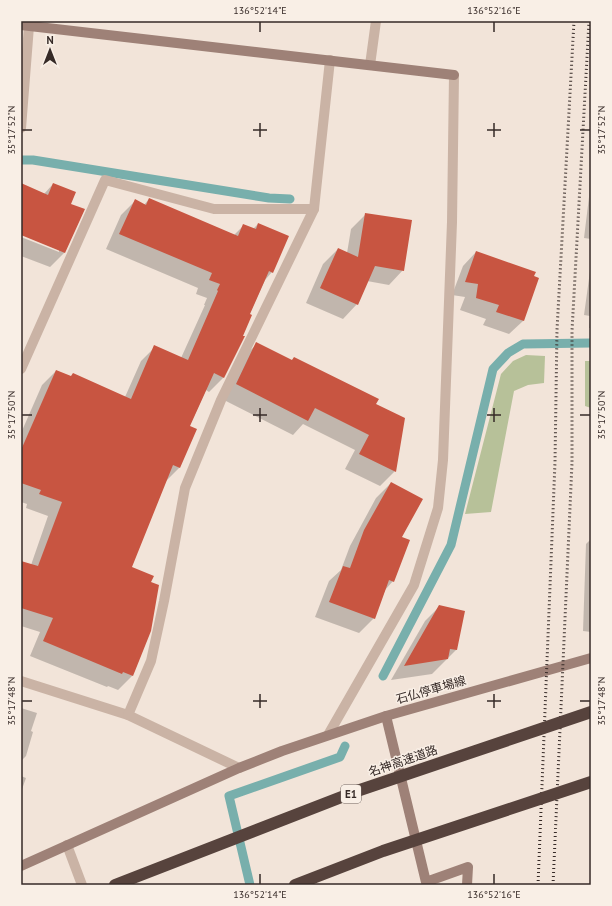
<svg xmlns="http://www.w3.org/2000/svg" width="612" height="906" viewBox="0 0 612 906" font-family="'PT Sans','Noto Sans JP',sans-serif">
	<style>
		.green { fill: #b7c199 }
		.shadow { fill: #0003 }
		.lines { fill: none; stroke-linecap: round; stroke-linejoin: round }
		.stream { stroke: #78afac; stroke-width: 9 }
		.building { fill: #c85541 }
		.lane { stroke: #cab3a5; stroke-width: 10 }
		.street { stroke: #cab3a5; stroke-width: 10 }
		.secondary { stroke: #9e8177; stroke-width: 10 }
		.rail { stroke: #362a27; stroke-width: 3; stroke-dasharray: 1 3; stroke-linecap: butt }
		.highway-bridge { stroke: #57433d; stroke-width: 12 }
		.ticks { fill: none; stroke: #362a27; stroke-width: 1.5 }
		.labels { text-anchor: middle; stroke-width: 3; stroke-linejoin: round; paint-order: stroke }
		.shield { fill: #f9efe6; stroke: #706560; stroke-width: 1 }
		.shield-label { font-size: 11px; font-weight: bold; fill: #362a27 }
		.street-label { font-size: 12px; fill: #362a27; stroke: #f9efe6 }
		.neatline { fill: none; stroke: #362a27; stroke-width: 1.5 }
		.ticks-label { font-size: 10px; text-anchor: middle; fill: #362a27 }
	</style>
	<rect width="100%" height="100%" fill="#f2e4d9"/>
	<g class="green">
		<polygon points="526,355 545,356 544,383 528,385 514,391 491,512 465,514 501,374 513,361"/>
		<polygon points="585,361 591,361 591,408 585,406"/>
	</g>
	<g class="shadow">
		<polygon points="591,139 591,239 584,238 589,197"/>
		<polygon points="53,184 70,205 64,253 50,267 21,256 21,237 59,252 59,250 21,234 21,185 44,194"/>
		<polygon points="149,199 234,235 244,225 253,229 258,224 272,272 265,280 249,315 242,336 243,337 223,378 209,392 206,390 189,427 196,430 179,468 165,482 130,567 150,583 150,630 132,676 118,690 108,686 107,687 30,656 40,632 21,626 21,562 31,565 48,516 26,508 27,504 21,502 21,433 42,385 56,371 125,397 141,361 155,347 181,358 205,305 204,305 207,298 196,294 198,288 106,249 121,215 135,201 144,205"/>
		<polygon points="366,214 403,270 389,285 367,281 357,304 343,319 306,303 323,264 338,249 347,253 351,229"/>
		<polygon points="476,252 538,278 523,321 509,334 483,325 486,319 460,310 465,297 452,295 463,266"/>
		<polygon points="591,264 591,328 589,328 590,316 584,315"/>
		<polygon points="257,344 291,361 294,358 375,404 404,419 395,471 380,486 345,469 355,450 303,424 293,435 222,399 242,358"/>
		<polygon points="391,483 401,537 393,581 385,590 374,618 359,633 315,617 329,581 341,570 350,546 376,498"/>
		<polygon points="591,539 591,632 583,631 586,544"/>
		<polygon points="439,607 464,612 456,650 432,674 391,680 425,621"/>
		<polygon points="21,708 37,713 31,731 33,732 26,756 21,761"/>
		<polygon points="21,776 26,778 21,792"/>
	</g>
	<g class="lines">
		<g class="stream">
			<polyline points="21,160 33,160 269,198 290,199"/>
			<polyline points="383,676 451,545 493,369 508,353 523,344 591,343"/>
			<polyline points="250,885 229,796 340,757 345,746"/>
		</g>
	</g>
	<g class="building">
		<polygon points="21,183 48,195 53,183 76,192 71,204 85,209 65,253 21,235"/>
		<polygon points="149,198 238,236 243,224 256,229 258,223 289,236 273,273 269,271 250,314 252,315 243,336 245,336 224,378 214,373 190,426 197,429 180,468 173,465 132,567 154,576 151,582 159,585 151,631 133,676 123,672 122,674 43,641 53,618 21,608 21,561 38,566 62,502 39,494 41,490 21,483 21,450 56,370 71,376 73,373 131,399 154,345 188,360 218,291 217,290 220,284 209,280 212,273 119,234 135,199 146,205"/>
		<polygon points="365,213 412,220 404,271 375,266 358,305 320,288 338,248 358,257"/>
		<polygon points="476,251 536,272 534,276 539,278 524,321 496,312 499,305 476,298 478,284 465,282"/>
		<polygon points="256,342 292,360 294,357 379,399 376,404 405,418 396,472 359,454 369,435 315,408 308,421 236,384"/>
		<polygon points="391,482 423,499 402,537 410,540 394,582 389,580 375,619 329,602 343,566 350,568 364,530"/>
		<polygon points="439,605 465,611 457,650 450,649 448,659 404,666"/>
	</g>
	<g class="lines">
		<g class="lane">
			<polyline points="21,128 29,26"/>
			<polyline points="21,369 105,180 214,209 314,209"/>
		</g>
		<g class="street">
			<polyline points="370,65 376,21"/>
			<polyline points="21,681 128,715 239,768"/>
			<polyline points="128,715 151,661 164,601 185,488 221,400 314,209 330,60"/>
			<polyline points="328,735 414,585 438,508 443,460 452,222 454,75"/>
			<polyline points="67,845 82,885"/>
		</g>
		<g class="secondary">
			<polyline points="21,25 454,75"/>
			<polyline points="386,716 426,882 468,867 467,885"/>
			<polyline points="21,866 239,768 282,751 386,716 591,658"/>
		</g>
		<g class="rail">
			<polyline points="538,885 555,462 557,330 574,21"/>
			<polyline points="553,885 572,463 572,331 589,21"/>
		</g>
		<g class="highway-bridge">
			<polyline points="115,885 357,791 591,712"/>
			<polyline points="295,885 383,851 591,782"/>
		</g>
	</g>
	<path class="ticks" d="M260,22V32M494,22V32M260,123V137M494,123V137M22,130H32M253,130H267M487,130H501M580,130H590M260,408V422M494,408V422M22,415H32M253,415H267M487,415H501M580,415H590M260,694V708M494,694V708M22,701H32M253,701H267M487,701H501M580,701H590M260,874V884M494,874V884"/>
	<g class="labels">
		<rect class="shield" x="341" y="785" width="20" height="18" rx="3"/>
		<g class="shield-label">
			<text x="351" y="798">E1</text>
		</g>
		<g class="street-label">
			<text transform="translate(431 690) rotate(-16)" y="4">石仏停車場線</text>
			<text transform="translate(403 761) rotate(-19)" y="4">名神高速道路</text>
		</g>
	</g>
	<rect width="612" height="906" fill="none" stroke="#f9efe6" stroke-width="44"/>
	<g transform="translate(50 50)" stroke="#f9efe6" stroke-width="3" paint-order="stroke">
	<path d="M0-3L7 15L0 10L-7 15Z" fill="#362a27"/>
	<text y="-6" font-size="11" font-weight="bold" text-anchor="middle" fill="#362a27">N</text>
	</g>
	<rect x="22" y="22" width="568" height="862" class="neatline"/>
	<g class="ticks-label">
		<text x="260" y="14">136°52'14"E</text>
		<text x="494" y="14">136°52'16"E</text>
		<text transform="translate(11 130) rotate(-90)" y="4">35°17'52"N</text>
		<text transform="translate(601 130) rotate(-90)" y="4">35°17'52"N</text>
		<text transform="translate(11 415) rotate(-90)" y="4">35°17'50"N</text>
		<text transform="translate(601 415) rotate(-90)" y="4">35°17'50"N</text>
		<text transform="translate(11 701) rotate(-90)" y="4">35°17'48"N</text>
		<text transform="translate(601 701) rotate(-90)" y="4">35°17'48"N</text>
		<text x="260" y="898">136°52'14"E</text>
		<text x="494" y="898">136°52'16"E</text>
	</g>
</svg>
